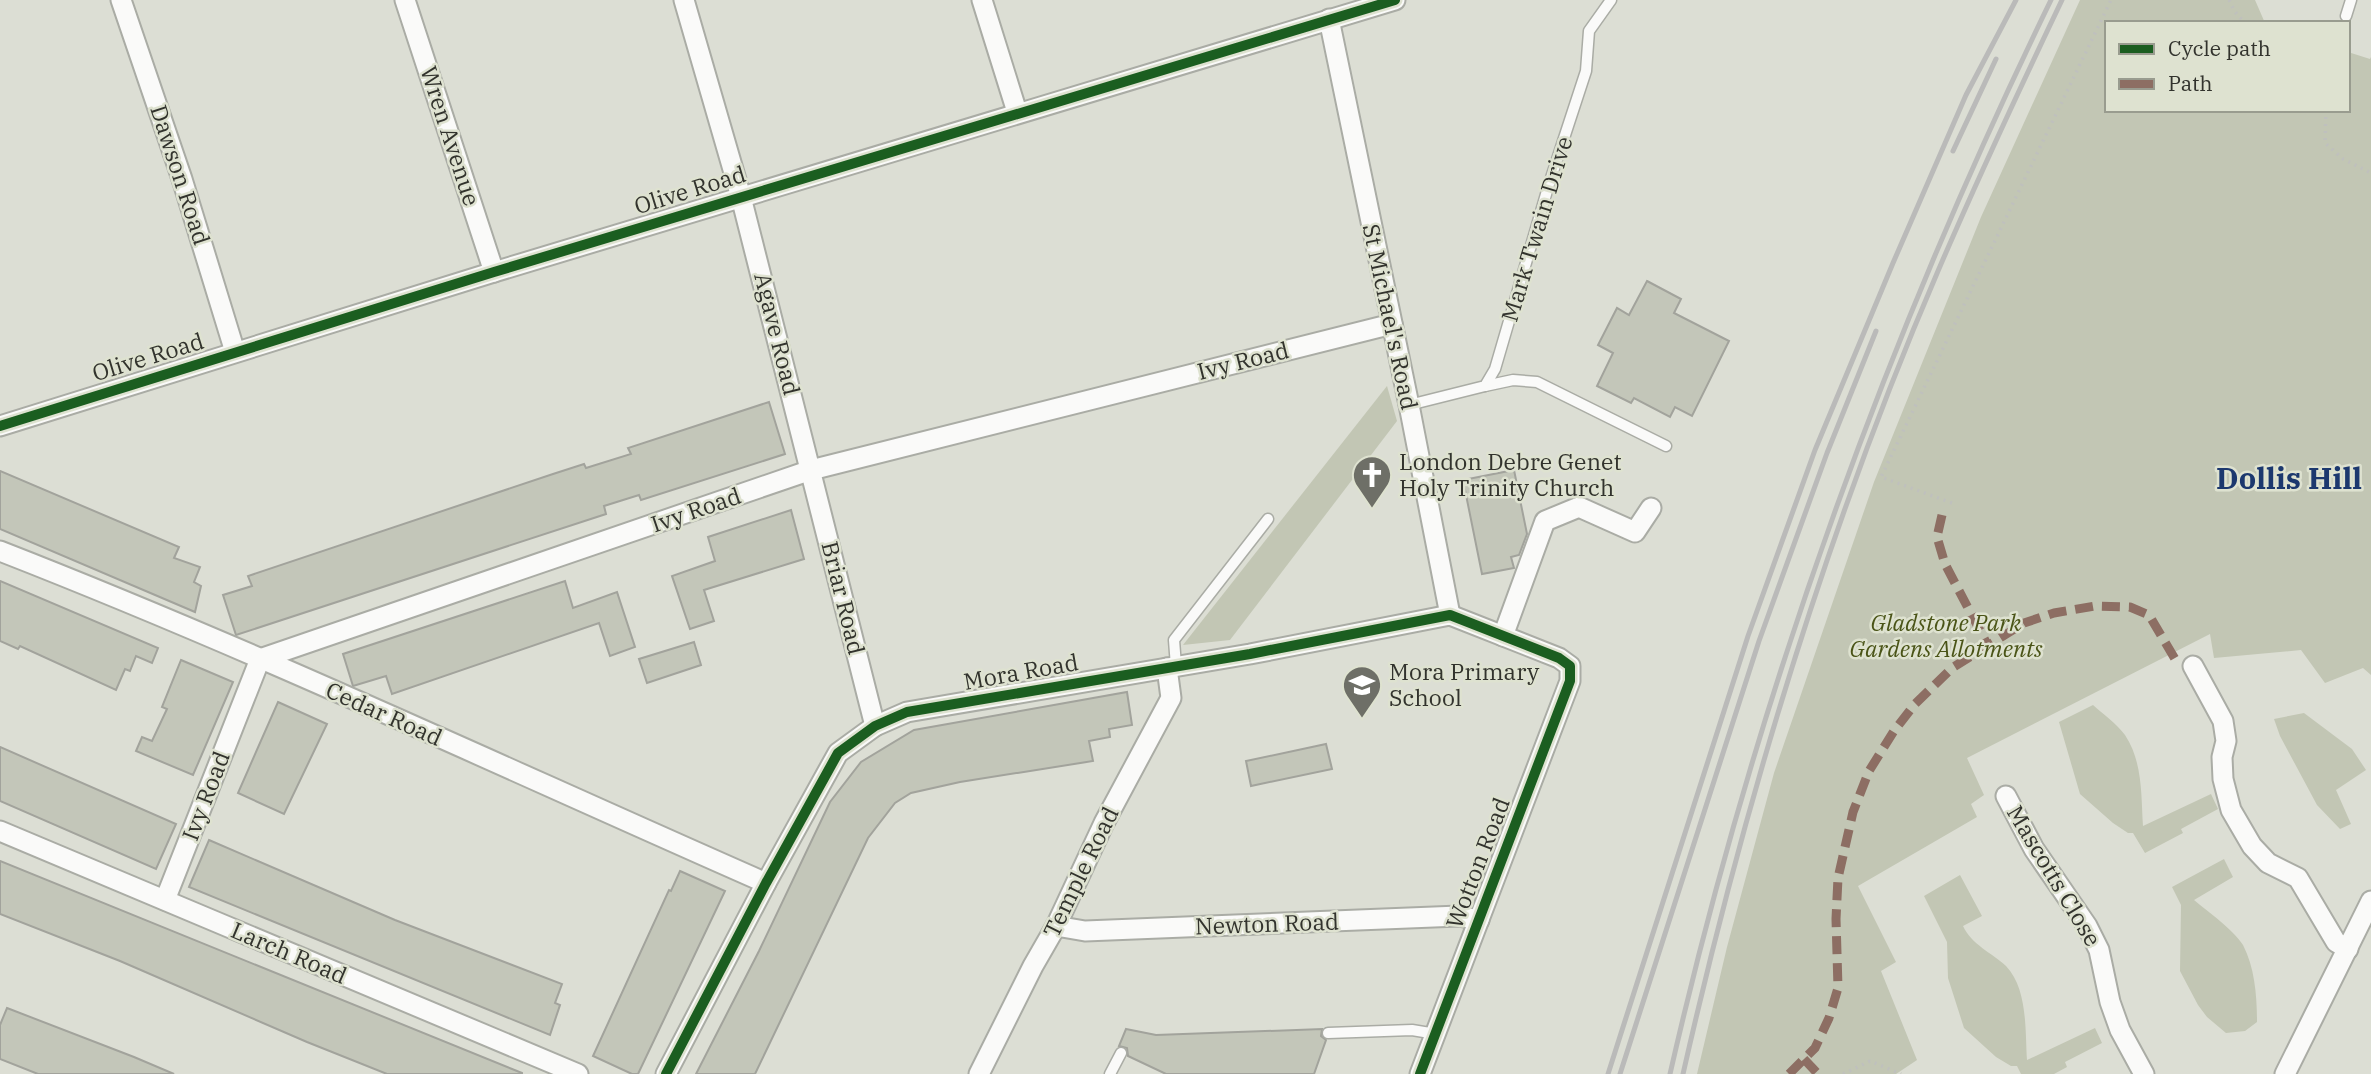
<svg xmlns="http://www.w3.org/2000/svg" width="2371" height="1074" viewBox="0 0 2371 1074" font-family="'IBM Plex Serif',serif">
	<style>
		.green { fill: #c2c6b4 }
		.building { fill: #c3c6b9; stroke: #a2a39c; stroke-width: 2 }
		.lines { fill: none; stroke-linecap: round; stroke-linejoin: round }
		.lane-casing { stroke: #aaaca5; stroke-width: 13 }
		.street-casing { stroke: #aaaca5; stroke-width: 23 }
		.path { stroke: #bfc0bd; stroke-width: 3.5; stroke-dasharray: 2 5; stroke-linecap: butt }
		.lane { stroke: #fafaf9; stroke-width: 10 }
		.street { stroke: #fafaf9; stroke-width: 19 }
		.rail { stroke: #babab9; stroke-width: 5 }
		.quiet { stroke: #8d6e63; stroke-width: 9; stroke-dasharray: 18 9; stroke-linecap: butt }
		.cycleway-casing { stroke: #dee2d0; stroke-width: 15 }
		.cycleway { stroke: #1b5e20; stroke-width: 10 }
		.labels { text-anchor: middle; stroke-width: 5; stroke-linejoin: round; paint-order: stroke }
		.street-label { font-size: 23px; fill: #32332d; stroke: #dee2d0 }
		.poi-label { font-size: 23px; fill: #32332d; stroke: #dee2d0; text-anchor: start }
		.park-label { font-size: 23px; font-style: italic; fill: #4a5417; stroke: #dee2d0 }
		.district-label { font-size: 30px; font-weight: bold; fill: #1c386e; stroke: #dee2d0 }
	</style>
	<rect width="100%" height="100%" fill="#dcded4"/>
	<g class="green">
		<polygon points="2080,0 2255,0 2265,23 2107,23 2107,110 2348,110 2348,52 2370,59 2371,57 2371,675 2363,668 2325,683 2301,650 2214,658 2210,634 1967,758 1984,795 1971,804 1977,817 1858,886 1896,962 1881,971 1917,1060 1896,1074 1697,1074 1727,947 1774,773 1874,482 1981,217"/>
		<polygon points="1387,386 1397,421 1230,640 1183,645"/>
		<path d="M2093,705C2103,714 2117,724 2125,735C2143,762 2141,796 2143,826L2211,794L2218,809L2181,829L2183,833L2145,853L2133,833H2128L2113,823L2080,794L2059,722Z"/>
		<polygon points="2304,713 2352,749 2366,770 2336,790 2351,824 2340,829 2317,805 2280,736 2274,719"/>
		<path d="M2224,859L2233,877L2194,900C2208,912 2233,929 2243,945C2255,968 2257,997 2257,1022L2245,1031L2226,1033L2207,1017L2198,1005L2180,971L2181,905L2172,887Z"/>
		<path d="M1960,875L1982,916L1963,926C1971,944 1992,953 2006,966C2028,989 2025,1031 2027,1060L2095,1028L2102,1043L2065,1062L2067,1067L2054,1074H2021L2017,1066H2011L1996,1057L1964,1028L1948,978L1947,942L1924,896Z"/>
	</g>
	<g class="building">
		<polygon points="1647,281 1681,299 1674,313 1729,341 1692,416 1675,407 1670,417 1634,398 1631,403 1597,386 1613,353 1598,345 1617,308 1629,315"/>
		<polygon points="769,402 785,454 641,500 639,495 604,506 606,514 236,635 223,595 252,586 248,576 553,474 584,464 586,468 631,454 628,448"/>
		<polygon points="1514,470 1527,534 1519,555 1511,557 1514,568 1482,574 1463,480"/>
		<polygon points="0,471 179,547 174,558 200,567 194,582 201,586 195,612 0,529"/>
		<polygon points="791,510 804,559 704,590 714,621 690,629 672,576 715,561 708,537"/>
		<polygon points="0,581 158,648 152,663 136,656 130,671 125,669 116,690 20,646 18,649 0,641"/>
		<polygon points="565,581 573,608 617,592 635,647 610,656 599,623 392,694 386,676 353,686 343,654"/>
		<polygon points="694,642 701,665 647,683 639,659"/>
		<polygon points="181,660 233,682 193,775 136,751 142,737 152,741 167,709 162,707"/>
		<polygon points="1127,692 1132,725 1109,729 1110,737 1089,741 1093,761 960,782 911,793 895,803 868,838 755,1074 696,1074 759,951 830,802 861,762 914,730"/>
		<polygon points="278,702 327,724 284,814 238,793"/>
		<polygon points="1326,744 1332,769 1251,786 1246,761"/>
		<polygon points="0,747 176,824 156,869 0,801"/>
		<polygon points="209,840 395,920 562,984 555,1003 560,1005 550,1035 189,887"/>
		<polygon points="0,861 522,1073 522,1074 387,1074 307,1042 120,961 0,914"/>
		<polygon points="680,871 725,891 638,1074 632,1074 593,1056 669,890 671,891"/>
		<polygon points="7,1008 134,1057 174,1074 38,1074 0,1059 0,1025"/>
		<polygon points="1126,1029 1156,1035 1322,1029 1321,1036 1326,1040 1314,1074 1166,1074 1128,1056 1127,1048 1119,1046"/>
	</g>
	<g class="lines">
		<g class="lane-casing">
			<g id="lane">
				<polyline points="2346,16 2351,0"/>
				<polyline points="1485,386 1513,380 1537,382 1666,446"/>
				<polyline points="1409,405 1485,386 1495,369 1549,184 1586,71 1589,31 1611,0"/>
				<polyline points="1176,666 1174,640 1268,519"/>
				<polyline points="1328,1033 1412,1030 1436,1034"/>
				<polyline points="1110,1074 1121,1053"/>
			</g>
		</g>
		<g class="street-casing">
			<g id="street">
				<polyline points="121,0 182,179 235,352"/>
				<polyline points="405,0 494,272"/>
				<polyline points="684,0 741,197 875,726"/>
				<polyline points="982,0 1017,112"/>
				<polyline points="1329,19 1409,405 1450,615"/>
				<polyline points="0,426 494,272 1395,0"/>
				<path d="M0,551C259,652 511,771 766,883"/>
				<polyline points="1503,636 1545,521 1579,507 1635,532 1651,508"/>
				<polyline points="2193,666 2223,721 2226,741 2222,757 2223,779 2231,810 2252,846 2268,863 2298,878 2336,942 2348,949"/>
				<polyline points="2006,796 2034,849 2087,926 2099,950 2110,1002 2120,1030 2144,1074"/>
				<polyline points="0,831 578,1074"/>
				<polyline points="165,900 260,659 811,470 1392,324"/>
				<polyline points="1056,926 1085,931 1459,916 1479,920"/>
				<polyline points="666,1074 766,883 838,753 875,726 907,712 1250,654 1450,615 1559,658 1570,666 1570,681 1420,1074"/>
				<polyline points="979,1074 1033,966 1056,926 1104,823 1171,698 1167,668"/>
				<polyline points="2285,1074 2371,901"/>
			</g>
		</g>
		<g class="path">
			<polyline points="2229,0 2235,12 2245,23"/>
			<polyline points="2326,110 2325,143 2343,159 2371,173"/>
			<polyline points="1952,503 1881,477 2111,0"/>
			<polyline points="1843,1074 1870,1061 1901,1074"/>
		</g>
		<use href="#lane" class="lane"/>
		<use href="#street" class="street"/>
		<g class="rail">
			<polyline points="1953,151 1996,59"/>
			<polyline points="1608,1074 1748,636 1815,450 1893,263 1966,95 2016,0"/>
			<polyline points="1620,1074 1759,641 1827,453 1876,331"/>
			<path d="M1670,1074C1755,702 1884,343 2051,0"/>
			<path d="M1683,1074C1745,801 1827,529 1938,271C1977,180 2019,90 2062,0"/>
		</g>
		<g class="quiet">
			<polyline points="1942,515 1937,537 1945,564 1987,644"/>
			<polyline points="1804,1059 1818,1074"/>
			<polyline points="1789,1074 1815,1048 1829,1018 1838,988 1836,919 1838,878 1853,812 1869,771 1894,731 1915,704 1952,668 2024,623 2054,613 2095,606 2130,607 2149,615 2175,659"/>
		</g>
		<g class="cycleway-casing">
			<g id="cycleway">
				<polyline points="0,426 494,272 1395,0"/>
				<polyline points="666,1074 766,883 838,753 875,726 907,712 1250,654 1450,615 1559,658 1570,666 1570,681 1420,1074"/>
			</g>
		</g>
		<use href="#cycleway" class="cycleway"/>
	</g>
	<defs>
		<g id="church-pin" transform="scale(2.0125)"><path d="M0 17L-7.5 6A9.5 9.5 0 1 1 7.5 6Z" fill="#6e6f67" stroke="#dee2d0"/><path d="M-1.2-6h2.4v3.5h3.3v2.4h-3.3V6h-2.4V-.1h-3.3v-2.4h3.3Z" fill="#fff"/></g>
		<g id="school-pin" transform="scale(2.0125)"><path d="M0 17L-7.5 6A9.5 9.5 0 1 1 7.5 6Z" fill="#6e6f67" stroke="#dee2d0"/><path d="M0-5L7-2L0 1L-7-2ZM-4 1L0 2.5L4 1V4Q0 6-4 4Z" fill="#fff"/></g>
	</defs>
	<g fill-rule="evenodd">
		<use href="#church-pin" x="1372" y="475"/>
		<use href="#school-pin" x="1362" y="685"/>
	</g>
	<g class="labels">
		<g class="street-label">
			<text transform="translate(450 136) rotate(72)" y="8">Wren Avenue</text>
			<text transform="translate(180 175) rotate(72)" y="8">Dawson Road</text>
			<text transform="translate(690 190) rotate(-17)" y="8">Olive Road</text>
			<text transform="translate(1537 229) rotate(-73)" y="8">Mark Twain Drive</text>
			<text transform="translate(1390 317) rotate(78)" y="8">St Michael's Road</text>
			<text transform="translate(777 334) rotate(76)" y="8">Agave Road</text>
			<text transform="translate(148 357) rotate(-17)" y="8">Olive Road</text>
			<text transform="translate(1243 361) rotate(-14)" y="8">Ivy Road</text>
			<text transform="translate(696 510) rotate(-19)" y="8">Ivy Road</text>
			<text transform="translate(843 598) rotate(76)" y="8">Briar Road</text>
			<text transform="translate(1021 672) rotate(-10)" y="8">Mora Road</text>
			<text transform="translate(384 714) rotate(24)" y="8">Cedar Road</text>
			<text transform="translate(206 796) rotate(-69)" y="8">Ivy Road</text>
			<text transform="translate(1478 863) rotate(-69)" y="8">Wotton Road</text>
			<text transform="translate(1081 872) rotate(-64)" y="8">Temple Road</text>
			<text transform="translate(2054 876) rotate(59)" y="8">Mascotts Close</text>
			<text transform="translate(1267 924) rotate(-2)" y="8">Newton Road</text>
			<text transform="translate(289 953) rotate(23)" y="8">Larch Road</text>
		</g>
		<g class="poi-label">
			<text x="1399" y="470">London Debre Genet<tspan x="1399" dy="26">Holy Trinity Church</tspan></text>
			<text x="1389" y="680">Mora Primary<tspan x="1389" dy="26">School</tspan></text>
		</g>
		<g class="park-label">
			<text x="1946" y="631">Gladstone Park<tspan x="1946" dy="26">Gardens Allotments</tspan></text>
		</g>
		<g class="district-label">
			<text x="2289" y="489">Dollis Hill</text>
		</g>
	</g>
	<rect x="2105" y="21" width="245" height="91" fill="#dee2d0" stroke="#999c8f" stroke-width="2"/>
	<rect x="2119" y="44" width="35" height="10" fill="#1b5e20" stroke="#999c8f" stroke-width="2"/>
	<text x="2168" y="56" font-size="21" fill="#32332d">Cycle path</text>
	<rect x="2119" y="79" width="35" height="10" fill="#8d6e63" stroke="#999c8f" stroke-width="2"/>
	<text x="2168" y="91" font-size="21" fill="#32332d">Path</text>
</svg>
